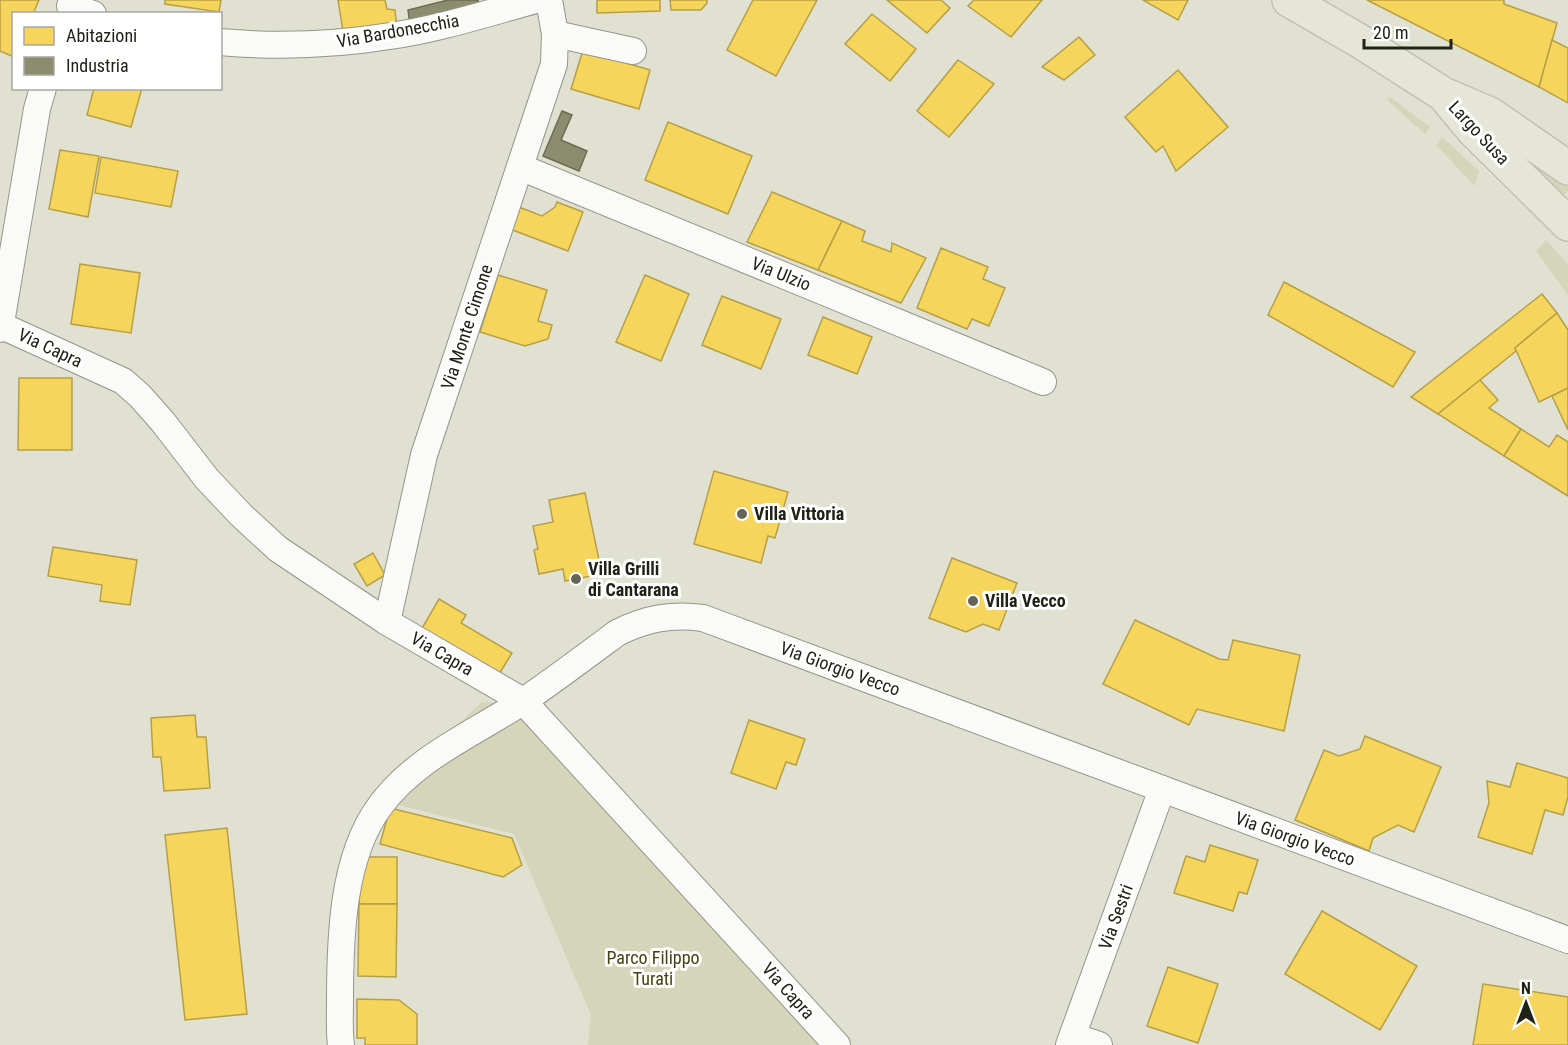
<svg xmlns="http://www.w3.org/2000/svg" width="1568" height="1045" viewBox="0 0 1568 1045" font-family="'Roboto Condensed',sans-serif">
	<style>
		.green { fill: #d4d5b9 }
		.homes { fill: #f6d55c; stroke: #b69f47; stroke-width: 1.5 }
		.industry { fill: #8c8c6e; stroke: #6c6c54; stroke-width: 1.5 }
		.lines { fill: none; stroke-linecap: round; stroke-linejoin: round }
		.minor-casing { stroke: #959689; stroke-width: 28 }
		.primary-casing { stroke: #c0c0b7; stroke-width: 36 }
		.minor { stroke: #fafaf8; stroke-width: 26 }
		.primary { stroke: #e6e6d8; stroke-width: 33 }
		.poi-dot { fill: #646557; stroke: #fff; stroke-width: 2 }
		.labels { text-anchor: middle; stroke-width: 6; stroke-linejoin: round; paint-order: stroke }
		.street-label { font-size: 18px; fill: #212216; stroke: #fff }
		.poi-label { font-size: 18px; font-weight: bold; fill: #212216; stroke: #fff; text-anchor: start }
		.park-label { font-size: 18px; fill: #434312; stroke: #fff }
	</style>
	<rect width="100%" height="100%" fill="#e1e1d1"/>
	<g class="green">
		<polygon points="1390,97 1430,127 1425,134 1387,100"/>
		<polygon points="1494,133 1568,182 1568,191 1564,195"/>
		<polygon points="1442,137 1479,171 1475,186 1436,145"/>
		<polygon points="1546,240 1568,264 1568,295 1536,251"/>
		<polygon points="482,702 521,704 822,1045 588,1045 591,1015 514,834 375,799"/>
	</g>
	<g class="homes">
		<polygon points="0,0 39,0 33,14 14,14 14,57 0,51"/>
		<polygon points="165,0 221,0 219,12 165,4"/>
		<polygon points="338,0 385,0 387,9 395,10 397,28 343,31"/>
		<polygon points="597,0 660,0 660,11 597,13"/>
		<polygon points="670,0 707,0 707,3 701,10 671,10"/>
		<polygon points="753,0 817,0 776,76 727,50"/>
		<polygon points="887,0 941,0 950,8 927,33"/>
		<polygon points="974,0 1042,0 1011,37 968,6"/>
		<polygon points="1143,0 1188,0 1178,20"/>
		<polygon points="1367,0 1504,0 1504,4 1557,23 1539,87"/>
		<polygon points="872,14 916,49 890,81 845,44"/>
		<polygon points="1079,37 1095,55 1064,80 1042,67"/>
		<polygon points="1552,40 1568,48 1568,103 1539,87"/>
		<polygon points="583,50 650,70 639,109 571,89"/>
		<polygon points="958,60 994,84 949,137 917,111"/>
		<polygon points="1178,70 1228,127 1176,171 1163,146 1156,152 1125,117"/>
		<polygon points="94,88 142,88 131,127 87,115"/>
		<polygon points="668,122 752,156 728,214 645,180"/>
		<polygon points="60,150 99,156 88,217 49,209"/>
		<polygon points="101,157 178,171 171,207 95,193"/>
		<polygon points="772,192 842,221 818,270 747,242"/>
		<polygon points="557,202 583,212 568,251 510,229 519,207 542,216 555,207"/>
		<polygon points="842,221 865,231 862,241 891,252 892,243 926,258 901,303 818,270"/>
		<polygon points="941,248 988,267 983,279 1005,288 989,326 972,319 967,329 917,308"/>
		<polygon points="80,264 140,273 131,333 71,324"/>
		<polygon points="498,275 547,290 538,321 552,325 548,339 525,346 480,332"/>
		<polygon points="645,275 689,294 661,361 616,342"/>
		<polygon points="1284,282 1415,352 1393,387 1268,315"/>
		<polygon points="1542,294 1557,313 1515,348 1516,351 1438,414 1411,397"/>
		<polygon points="722,296 781,319 761,369 702,345"/>
		<polygon points="1557,313 1568,330 1568,388 1539,402 1515,348"/>
		<polygon points="823,317 872,337 857,374 808,355"/>
		<polygon points="19,378 72,378 72,450 18,450"/>
		<polygon points="1480,380 1498,400 1489,408 1521,429 1504,456 1438,414"/>
		<polygon points="1568,388 1568,430 1552,396"/>
		<polygon points="1521,429 1549,447 1557,435 1568,442 1568,496 1504,456"/>
		<polygon points="714,471 788,492 775,538 768,536 761,563 694,544"/>
		<polygon points="585,493 602,574 565,581 563,569 539,574 534,550 538,549 533,526 553,522 549,500"/>
		<polygon points="53,547 137,560 130,605 100,601 102,585 48,576"/>
		<polygon points="373,553 385,575 367,586 354,564"/>
		<polygon points="952,558 1017,583 999,630 983,624 966,632 929,618"/>
		<polygon points="439,599 466,615 461,623 512,653 498,676 421,630"/>
		<polygon points="1135,620 1219,659 1228,660 1233,640 1300,655 1284,731 1197,709 1189,725 1103,684"/>
		<polygon points="195,715 197,737 206,737 210,788 164,791 161,757 153,757 151,718"/>
		<polygon points="749,720 805,739 796,765 786,762 776,789 731,773"/>
		<polygon points="1365,736 1441,767 1414,832 1398,825 1373,838 1369,851 1295,820 1324,750 1339,756 1360,749"/>
		<polygon points="1517,763 1568,778 1568,797 1563,815 1545,810 1532,854 1478,837 1489,803 1487,781 1510,787"/>
		<polygon points="390,808 512,838 522,865 503,877 380,844"/>
		<polygon points="227,828 247,1014 185,1020 165,835"/>
		<polygon points="1210,845 1258,860 1247,894 1239,892 1233,911 1174,893 1186,856 1205,862"/>
		<polygon points="361,857 397,857 397,904 359,904"/>
		<polygon points="359,904 397,904 396,977 358,976"/>
		<polygon points="1322,911 1417,966 1380,1030 1285,974"/>
		<polygon points="1168,967 1218,984 1198,1043 1147,1026"/>
		<polygon points="1483,984 1568,997 1568,1045 1473,1045"/>
		<polygon points="357,999 399,1000 417,1014 417,1045 365,1045 365,1038 357,1038"/>
	</g>
	<g class="industry">
		<polygon points="448,0 478,0 479,9 410,25 408,10"/>
		<polygon points="562,111 572,115 561,140 587,151 579,171 543,156"/>
	</g>
	<g class="lines">
		<g class="minor-casing">
			<g id="minor">
				<polyline points="70,6 93,14"/>
				<polyline points="555,34 633,51"/>
				<path d="M220,42C277,47 334,45 390,36C439,29 488,13 536,0"/>
				<polyline points="520,167 1043,382"/>
				<polyline points="0,325 123,381 140,396 163,422 207,479 241,515 278,549 387,622 523,701 837,1045"/>
				<polyline points="0,329 37,109 43,88"/>
				<polyline points="387,622 424,455 554,64 555,34 549,0"/>
				<polyline points="1073,1036 1099,1045"/>
				<path d="M341,1045C339,1030 340,1015 340,1000C340,938 342,857 380,806C415,758 473,734 522,702C554,680 586,656 617,633C646,618 672,614 703,618L1568,940"/>
				<polyline points="1069,1045 1162,789"/>
			</g>
		</g>
		<g class="primary-casing">
			<g id="primary">
				<polyline points="1289,0 1363,43 1443,94 1490,114 1568,168"/>
				<polyline points="1448,100 1473,130 1568,224"/>
			</g>
		</g>
		<use href="#minor" class="minor"/>
		<use href="#primary" class="primary"/>
	</g>
	<g class="poi-dot">
		<circle cx="742" cy="514" r="6"/>
		<circle cx="576" cy="579" r="6"/>
		<circle cx="973" cy="601" r="6"/>
	</g>
	<g class="labels">
		<g class="street-label">
			<text transform="translate(398 31) rotate(-10)" y="6">Via Bardonecchia</text>
			<text transform="translate(1479 133) rotate(47)" y="6">Largo Susa</text>
			<text transform="translate(781 274) rotate(22)" y="6">Via Ulzio</text>
			<text transform="translate(467 327) rotate(-72)" y="6">Via Monte Cimone</text>
			<text transform="translate(50 348) rotate(25)" y="6">Via Capra</text>
			<text transform="translate(442 654) rotate(30)" y="6">Via Capra</text>
			<text transform="translate(840 669) rotate(20)" y="6">Via Giorgio Vecco</text>
			<text transform="translate(1295 839) rotate(20)" y="6">Via Giorgio Vecco</text>
			<text transform="translate(1116 917) rotate(-70)" y="6">Via Sestri</text>
			<text transform="translate(788 991) rotate(48)" y="6">Via Capra</text>
		</g>
		<g class="poi-label">
			<text x="754" y="520">Villa Vittoria</text>
			<text x="588" y="575">Villa Grilli<tspan x="588" dy="21">di Cantarana</tspan></text>
			<text x="985" y="607">Villa Vecco</text>
		</g>
		<g class="park-label">
			<text x="653" y="964">Parco Filippo<tspan x="653" dy="21">Turati</tspan></text>
		</g>
	</g>
	<rect x="12" y="12" width="210" height="78" fill="#ffffff" stroke="#a6a7a2" stroke-width="1.5"/>
	<rect x="24" y="27" width="30" height="18" fill="#f6d55c" stroke="#a6a7a2" stroke-width="1.5"/>
	<text x="66" y="42" font-size="18" fill="#212216">Abitazioni</text>
	<rect x="24" y="57" width="30" height="18" fill="#8c8c6e" stroke="#a6a7a2" stroke-width="1.5"/>
	<text x="66" y="72" font-size="18" fill="#212216">Industria</text>
	<g transform="translate(1526 1003)" stroke="#ffffff" stroke-width="4.5" paint-order="stroke">
	<path d="M0-4.5L10 22L0 15L-10 22Z" fill="#212216"/>
	<text y="-9" font-size="16" font-weight="bold" text-anchor="middle" fill="#212216">N</text>
	</g>
	<path d="M1364 39v9h87v-9" fill="none" stroke="#212216" stroke-width="3"/>
	<text x="1373" y="39" font-size="18" fill="#212216" stroke="#ffffff" stroke-width="4.5" paint-order="stroke">20 m</text>
</svg>
